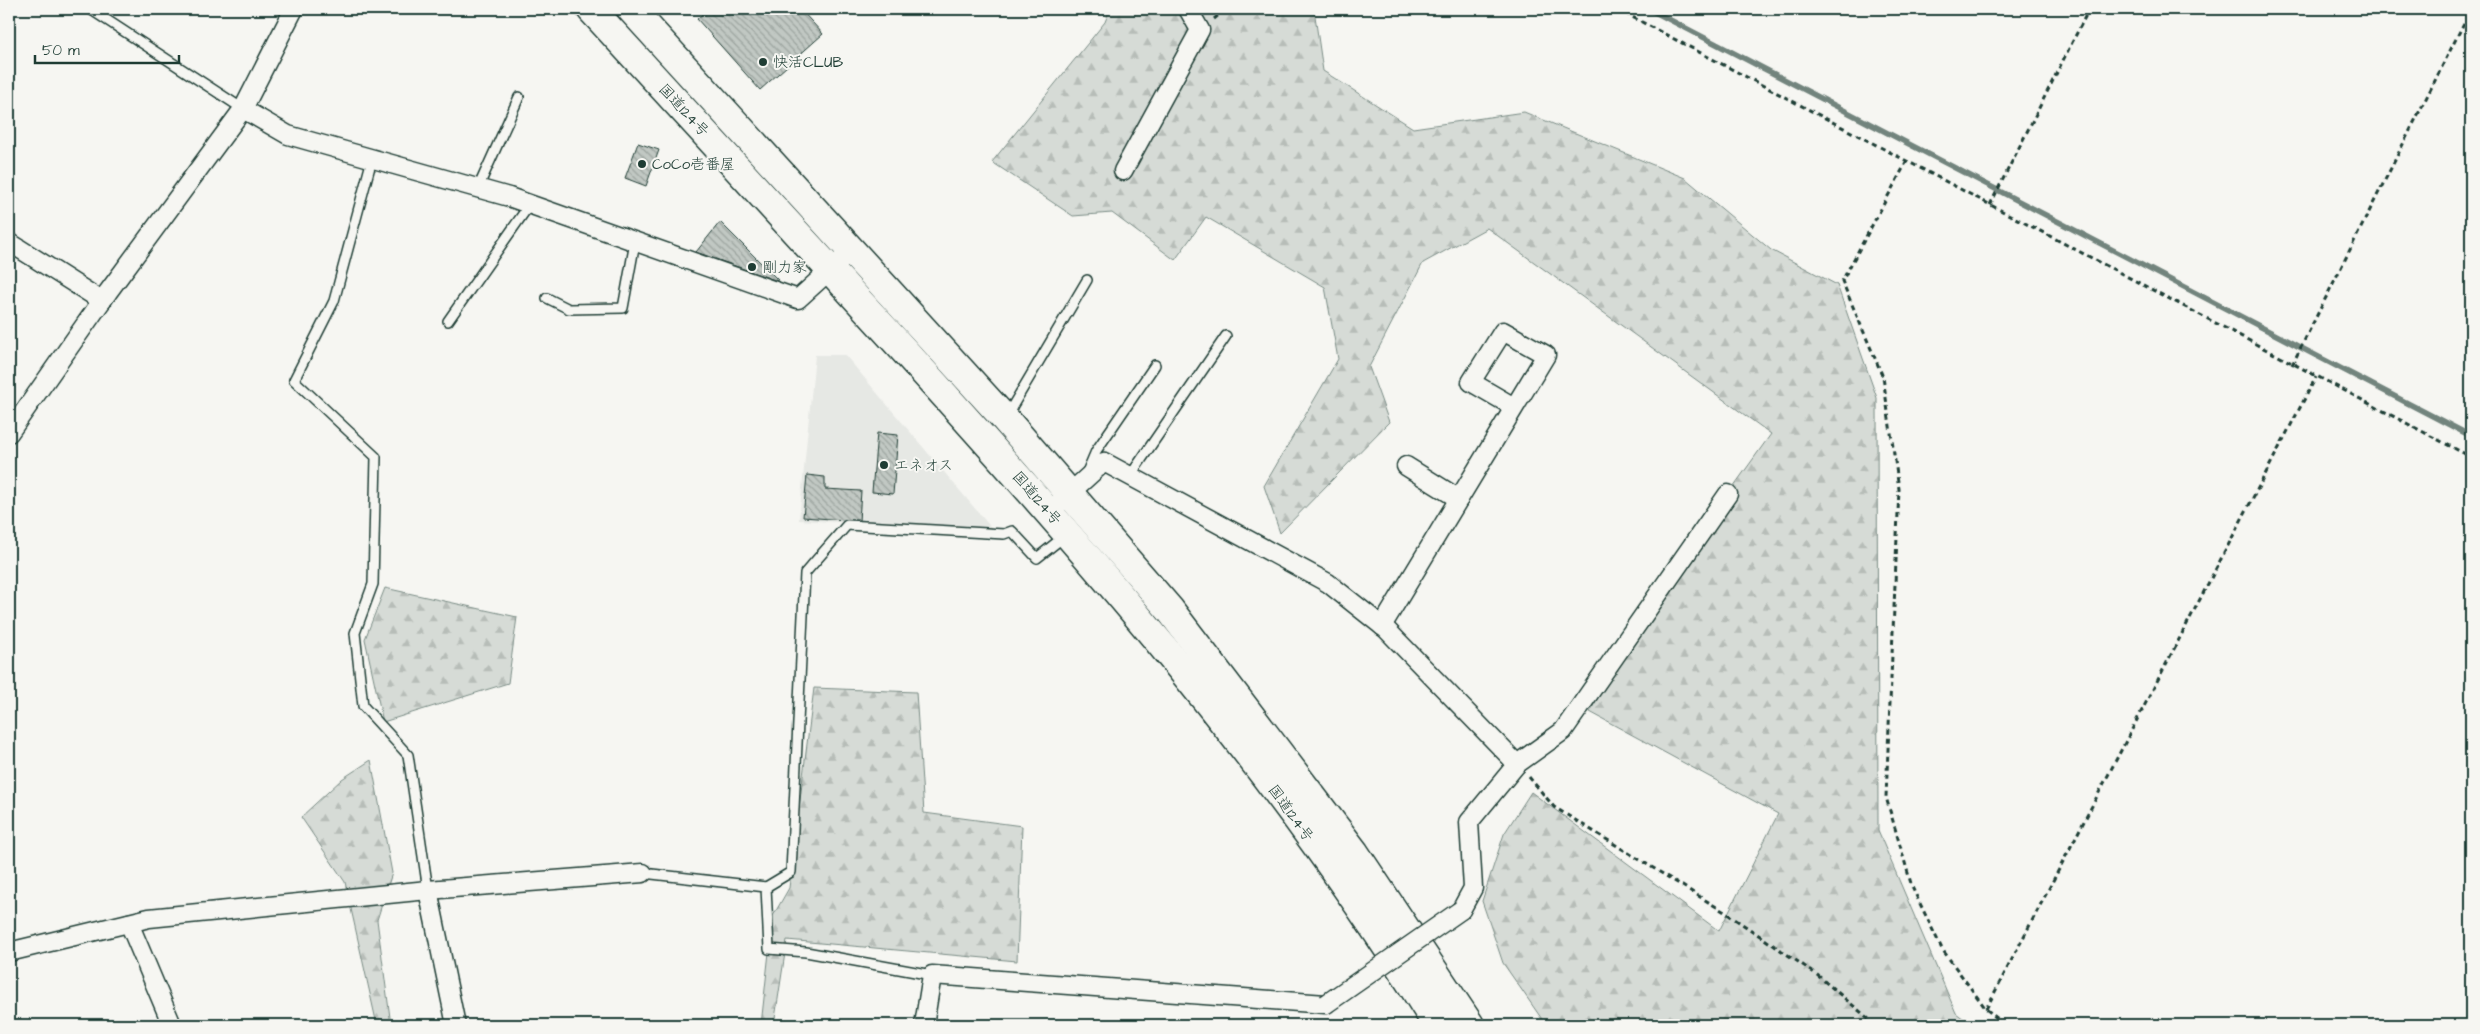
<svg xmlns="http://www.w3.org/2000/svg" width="2480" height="1034" viewBox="0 0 2480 1034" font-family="'Architects Daughter','Klee One',sans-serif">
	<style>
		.built { fill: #e6e8e4 }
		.forest { fill: url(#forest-firs); stroke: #7a8c85 }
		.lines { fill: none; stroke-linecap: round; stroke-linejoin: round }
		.stream { stroke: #72847d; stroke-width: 5.5 }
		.building { fill: url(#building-back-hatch); stroke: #1f3d34 }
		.lane-casing { stroke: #1f3d34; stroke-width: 12 }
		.street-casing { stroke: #1f3d34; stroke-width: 21 }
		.highway-casing { stroke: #1f3d34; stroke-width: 31 }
		.path { stroke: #1f3d34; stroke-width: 3; stroke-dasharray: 5 4; stroke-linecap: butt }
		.lane { stroke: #f6f6f2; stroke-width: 9 }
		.street { stroke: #f6f6f2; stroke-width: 18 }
		.highway { stroke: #f6f6f2; stroke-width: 28 }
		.street-bridge-casing { stroke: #1f3d34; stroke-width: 21; stroke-linecap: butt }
		.street-bridge { stroke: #f6f6f2; stroke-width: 18 }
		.poi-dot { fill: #1f3d34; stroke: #f6f6f2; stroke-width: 2 }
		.labels { text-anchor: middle; stroke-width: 4; stroke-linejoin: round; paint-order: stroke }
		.poi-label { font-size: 15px; fill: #1f3d34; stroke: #f6f6f2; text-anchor: start }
		.street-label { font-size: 15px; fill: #1f3d34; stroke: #f6f6f2 }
	</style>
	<defs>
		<pattern id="forest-firs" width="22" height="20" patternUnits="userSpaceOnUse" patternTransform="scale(1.25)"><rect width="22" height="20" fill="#d6dbd6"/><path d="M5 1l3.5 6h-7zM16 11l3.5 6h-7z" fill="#b7bdb8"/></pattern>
		<pattern id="building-back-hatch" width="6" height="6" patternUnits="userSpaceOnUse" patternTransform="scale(1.25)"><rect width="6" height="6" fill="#c1c8c3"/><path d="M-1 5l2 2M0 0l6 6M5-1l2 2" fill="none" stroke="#9ca49f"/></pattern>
	</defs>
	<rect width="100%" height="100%" fill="#f6f6f2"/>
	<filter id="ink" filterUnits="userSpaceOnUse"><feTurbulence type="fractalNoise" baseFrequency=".02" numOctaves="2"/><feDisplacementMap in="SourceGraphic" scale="10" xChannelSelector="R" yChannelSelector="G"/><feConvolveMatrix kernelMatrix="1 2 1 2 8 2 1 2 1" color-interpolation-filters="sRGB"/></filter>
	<g filter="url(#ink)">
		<polygon class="built" points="815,355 845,355 994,531 799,520"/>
		<g class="forest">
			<polygon points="1110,9 1314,9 1323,71 1413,128 1524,112 1685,178 1771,250 1837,285 1877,398 1878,831 1956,1013 1972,1025 1546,1025 1503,963 1482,901 1504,834 1531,792 1719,931 1778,814 1590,712 1643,613 1771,434 1487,228 1423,263 1369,367 1389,422 1280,533 1264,486 1338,359 1325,287 1206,217 1175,260 1112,213 1073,216 992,162 1105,22"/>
			<polygon points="385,588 517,617 508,683 383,722 365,639"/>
			<polygon points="814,688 916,692 924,813 1022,826 1017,961 787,940 774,1025 761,1025 773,916 789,888"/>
			<polygon points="371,760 392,873 377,920 391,1025 377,1025 345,882 301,817 342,779"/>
		</g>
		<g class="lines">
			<polyline class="stream" points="1649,9 2471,436"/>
		</g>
		<g class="building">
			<polygon points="708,9 800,9 823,34 760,90 697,19"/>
			<polygon points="638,143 659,150 646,186 625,178"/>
			<polygon points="720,222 780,282 696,252"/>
			<polygon points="877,433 898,435 893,494 872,492"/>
			<polygon points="807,475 825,477 825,489 861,491 859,521 803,517"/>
		</g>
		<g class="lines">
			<g class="lane-casing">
				<g id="lane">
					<polyline points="90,9 243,109"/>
					<polyline points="372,159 334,301 294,380 376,457 373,584 355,633 363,706 408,755 428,890"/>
					<polyline points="478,188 519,97"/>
					<polyline points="547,298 569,309 623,308 635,242"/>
					<polyline points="448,321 530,204"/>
					<polyline points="1006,417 1087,280"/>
					<polyline points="1087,472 1096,451 1155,365"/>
					<polyline points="1130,476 1226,336"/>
					<polyline points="643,873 766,887 769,949 806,952 932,975"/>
					<polyline points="766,887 791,872 805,573 847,525 1004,534 1012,531 1037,558 1066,535"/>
				</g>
			</g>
			<g class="street-casing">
				<g id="street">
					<polyline points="243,109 288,135 509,197 798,299 851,251"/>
					<polyline points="1123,171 1200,30 1188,9"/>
					<polyline points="9,242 102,301"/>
					<polyline points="9,433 108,292 243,109 294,9"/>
					<polyline points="1406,466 1459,499"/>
					<polyline points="1049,512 1104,462 1130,476 1328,583 1386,629 1517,764 1563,731 1728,494"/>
					<polyline points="1382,626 1546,355 1503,331 1471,382 1514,407"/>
					<polyline points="428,890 456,1025"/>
					<polyline points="1461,910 1473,888 1469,822 1517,764"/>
					<polyline points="129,923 172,1025"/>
					<polyline points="9,952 149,918 428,890 643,873"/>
					<polyline points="924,1025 932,975 1326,1004"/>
				</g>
			</g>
			<g class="highway-casing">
				<g id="highway">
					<path d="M591,9C684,110 777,212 870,313C1075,537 1277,766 1437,1025"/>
					<polyline points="631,9 1005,419 1170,610 1355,853 1470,1025"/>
				</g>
			</g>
			<g class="path">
				<polyline points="1617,9 2471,457"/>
				<polyline points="1214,19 1226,9"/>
				<polyline points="1907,161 1842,281 1883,377 1899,489 1886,797 1912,887 1942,949 1986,1009 2005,1025"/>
				<polyline points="1990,205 2089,9"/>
				<polyline points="2292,365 2471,9"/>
				<polyline points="1529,777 1554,807 1723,911 1816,974 1876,1025"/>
				<polyline points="1986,1009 2316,377"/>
			</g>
			<use href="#lane" class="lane"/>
			<use href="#street" class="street"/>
			<use href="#highway" class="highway"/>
			<g class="street-bridge-casing">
				<polyline id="street-bridge" points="1326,1004 1461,910"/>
			</g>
			<use href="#street-bridge" class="street-bridge"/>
		</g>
	</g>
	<g class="poi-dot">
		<circle cx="763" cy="62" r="5"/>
		<circle cx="642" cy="164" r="5"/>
		<circle cx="752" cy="267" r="5"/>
		<circle cx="884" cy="465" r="5"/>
	</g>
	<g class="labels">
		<g class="poi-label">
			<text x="773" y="67">快活CLUB</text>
			<text x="652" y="169">CoCo壱番屋</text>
			<text x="762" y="272">剛力家</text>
			<text x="894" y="470">エネオス</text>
		</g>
		<g class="street-label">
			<text transform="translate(684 110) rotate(47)" y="5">国道124号</text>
			<text transform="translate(1037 498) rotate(49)" y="5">国道124号</text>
			<text transform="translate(1291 813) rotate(54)" y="5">国道124号</text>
		</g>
	</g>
	<rect width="2480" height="1034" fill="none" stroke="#f6f6f2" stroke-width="30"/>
	<rect x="15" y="15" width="2450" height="1004" fill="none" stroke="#1f3d34" stroke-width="2" filter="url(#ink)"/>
	<path d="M35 55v8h144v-8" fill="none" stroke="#1f3d34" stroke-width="2.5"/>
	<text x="42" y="55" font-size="15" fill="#1f3d34" stroke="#f6f6f2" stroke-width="4" paint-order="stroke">50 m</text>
</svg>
